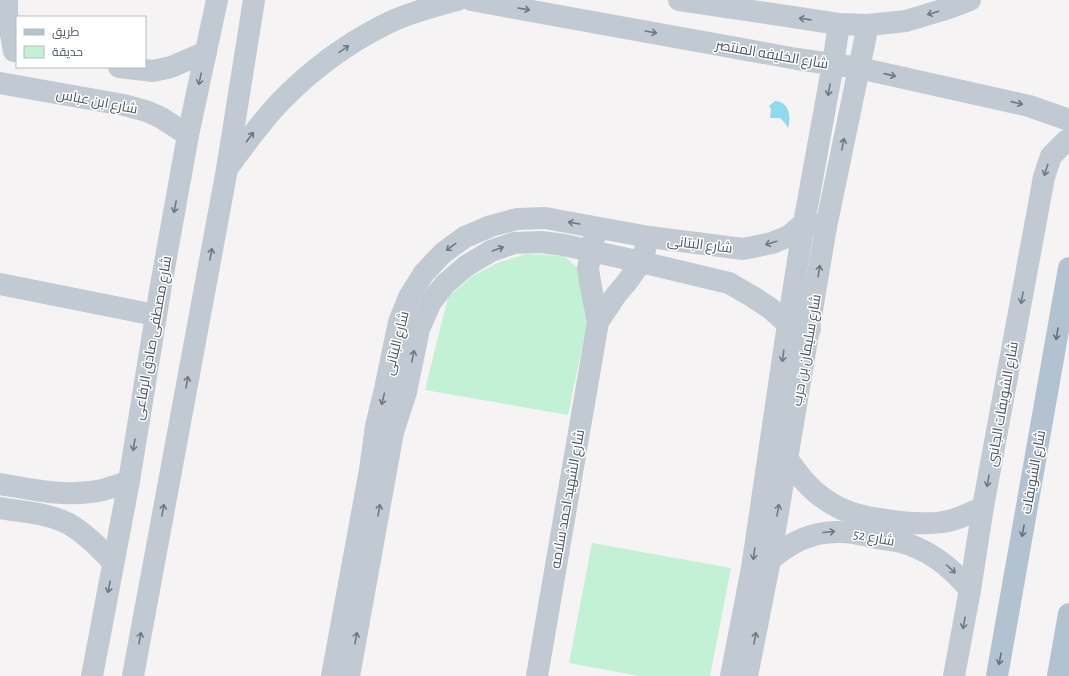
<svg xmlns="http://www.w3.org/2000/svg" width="1069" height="676" viewBox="0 0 1069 676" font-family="'Alegreya Sans',Cairo,sans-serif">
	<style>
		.green { fill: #c3f1d5 }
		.water { fill: #90daee }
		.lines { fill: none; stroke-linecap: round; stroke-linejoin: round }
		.minor { stroke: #c1cad2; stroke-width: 22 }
		.major { stroke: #b3c2d1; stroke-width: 22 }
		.oneway { stroke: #6e7983 }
		.oneway2 { stroke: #64717d }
		.labels { text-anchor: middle; stroke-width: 3; stroke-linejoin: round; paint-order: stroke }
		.street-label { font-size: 14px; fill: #4a5661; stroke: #fff }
	</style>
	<rect width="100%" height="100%" fill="#f5f3f3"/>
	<g class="green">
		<polygon points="526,254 564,256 581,271 589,314 568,415 425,390 448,297 471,277 497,263"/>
		<polygon points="592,543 731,568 710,676 639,676 569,663"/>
	</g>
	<path class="water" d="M775,101C783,101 788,107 789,114C790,118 789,124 788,128L785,123L780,118H770L771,109L769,106Z"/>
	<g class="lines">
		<g class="minor">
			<polyline points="7,0 7,13 14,51"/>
			<polyline points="471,0 797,59 859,68 1029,106 1069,120"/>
			<polyline points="679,0 839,24 868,25 906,21 949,8 970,0"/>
			<polyline points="119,67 153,71 171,67 206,52"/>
			<polyline points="0,83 124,105 146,111 160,117 188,135"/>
			<path d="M229,166C245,144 261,122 280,102C309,72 345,45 382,26C405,14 432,7 457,0"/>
			<polyline points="0,284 155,315"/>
			<polyline points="598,322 616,295 627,282 641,262 645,250"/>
			<path d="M787,458C798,474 809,489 826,500C844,513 864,517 886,520C905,523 924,525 943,522C958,520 970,513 983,507"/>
			<path d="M0,484C30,489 59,496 90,492C103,491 116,486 129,481"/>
			<path d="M0,508C22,512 49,513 69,524C86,534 99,548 113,562"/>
			<path d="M770,560C791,542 812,531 841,532C853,532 865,535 877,538C885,539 893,540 901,542C930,550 952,568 970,590"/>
			<polyline points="92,676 129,481 161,285 188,135 217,0"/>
			<polyline points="133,676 227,169 254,0"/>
			<polyline points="332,676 370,470 376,426 385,389 399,322 409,297 424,273 443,253 465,237 491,226 517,219 545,218 649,237 743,249 772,243 789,236 804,223 826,227"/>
			<polyline points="349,676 393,432 406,392 419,329 431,302 445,284 466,266 491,251 514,243 541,242 564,245 641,262 729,283 753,297 771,309 788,324 810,329"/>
			<polyline points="537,676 598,322 590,282 588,268 594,238"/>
			<polyline points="731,676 752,568 788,324 804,223 833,64 839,24"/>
			<polyline points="747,676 770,560 826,227 868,25"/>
			<polyline points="954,676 970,590 983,507 1044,177 1051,156 1066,141 1069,140"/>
		</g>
		<g class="major">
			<polyline points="997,676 1069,268"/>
			<polyline points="1058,676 1069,614"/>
		</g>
	</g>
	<defs><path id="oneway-shaft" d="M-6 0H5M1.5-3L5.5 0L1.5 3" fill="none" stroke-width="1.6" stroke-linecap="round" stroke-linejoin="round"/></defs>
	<g class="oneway">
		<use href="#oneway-shaft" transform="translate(524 9) rotate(10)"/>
		<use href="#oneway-shaft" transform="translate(933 13) rotate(163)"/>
		<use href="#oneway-shaft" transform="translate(805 19) rotate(-172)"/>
		<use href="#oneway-shaft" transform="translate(651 32) rotate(10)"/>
		<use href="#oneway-shaft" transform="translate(344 49) rotate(-35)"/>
		<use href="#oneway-shaft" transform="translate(890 75) rotate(13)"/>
		<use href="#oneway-shaft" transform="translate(200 79) rotate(102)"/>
		<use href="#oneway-shaft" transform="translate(829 90) rotate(101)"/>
		<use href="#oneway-shaft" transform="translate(1017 103) rotate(13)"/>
		<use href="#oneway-shaft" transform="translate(250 137) rotate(-53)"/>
		<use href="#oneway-shaft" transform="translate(843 144) rotate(-78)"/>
		<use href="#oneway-shaft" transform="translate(1046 170) rotate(108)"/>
		<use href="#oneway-shaft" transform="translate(175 207) rotate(101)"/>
		<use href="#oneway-shaft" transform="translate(574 223) rotate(-170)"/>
		<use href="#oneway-shaft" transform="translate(771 243) rotate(163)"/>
		<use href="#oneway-shaft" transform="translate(451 247) rotate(144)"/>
		<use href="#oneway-shaft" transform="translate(498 249) rotate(-20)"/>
		<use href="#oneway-shaft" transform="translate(211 254) rotate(-79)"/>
		<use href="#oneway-shaft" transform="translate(819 271) rotate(-81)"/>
		<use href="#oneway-shaft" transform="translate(1022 298) rotate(100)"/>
		<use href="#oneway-shaft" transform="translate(413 356) rotate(-78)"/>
		<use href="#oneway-shaft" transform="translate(783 356) rotate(98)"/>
		<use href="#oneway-shaft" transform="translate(187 382) rotate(-80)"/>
		<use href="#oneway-shaft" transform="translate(383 399) rotate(104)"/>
		<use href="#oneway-shaft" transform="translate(134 445) rotate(99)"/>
		<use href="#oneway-shaft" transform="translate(988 481) rotate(100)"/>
		<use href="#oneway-shaft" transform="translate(163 510) rotate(-79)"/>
		<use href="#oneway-shaft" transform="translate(379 510) rotate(-80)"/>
		<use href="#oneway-shaft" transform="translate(778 510) rotate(-80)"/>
		<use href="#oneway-shaft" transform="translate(829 532) rotate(-5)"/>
		<use href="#oneway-shaft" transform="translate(754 554) rotate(98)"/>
		<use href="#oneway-shaft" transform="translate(951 569) rotate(42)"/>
		<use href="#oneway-shaft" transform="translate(109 587) rotate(101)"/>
		<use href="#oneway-shaft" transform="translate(964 623) rotate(101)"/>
		<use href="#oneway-shaft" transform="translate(140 638) rotate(-80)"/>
		<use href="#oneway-shaft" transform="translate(356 638) rotate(-80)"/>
		<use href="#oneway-shaft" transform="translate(755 638) rotate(-79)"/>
	</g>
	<g class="oneway2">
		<use href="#oneway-shaft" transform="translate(1057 334) rotate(100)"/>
		<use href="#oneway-shaft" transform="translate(1023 531) rotate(100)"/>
		<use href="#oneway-shaft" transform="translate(1000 659) rotate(100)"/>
	</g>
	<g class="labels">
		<g class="street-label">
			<text transform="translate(772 54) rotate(10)" y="5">شارع الخليفه المنتصر</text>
			<text transform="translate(97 101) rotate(11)" y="5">شارع ابن عباس</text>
			<text transform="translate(700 244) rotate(7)" y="5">شارع البتانى</text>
			<text transform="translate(152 338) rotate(-80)" y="5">شارع مصطفى صادق الرفاعى</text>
			<text transform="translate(396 343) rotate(-76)" y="5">شارع البتانى</text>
			<text transform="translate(806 350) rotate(-80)" y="5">شارع سليمان بن حرب</text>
			<text transform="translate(1002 404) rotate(-80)" y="5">شارع الشويفات الجانبى</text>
			<text transform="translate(1033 472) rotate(-80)" y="5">شارع الشويفات</text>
			<text transform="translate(567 499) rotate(-80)" y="5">شارع الشهيد احمد سلامه</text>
			<text transform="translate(874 537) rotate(11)" y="5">شارع 52</text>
		</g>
	</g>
	<rect x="16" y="16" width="130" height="52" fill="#ffffff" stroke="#b7bbc0"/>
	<rect x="24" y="29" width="20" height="6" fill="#b3c2d1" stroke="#b7bbc0"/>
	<text x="52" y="36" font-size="12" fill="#4a5661">طريق</text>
	<rect x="24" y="46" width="20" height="12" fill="#c3f1d5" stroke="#b7bbc0"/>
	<text x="52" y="56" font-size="12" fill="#4a5661">حديقة</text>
</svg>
